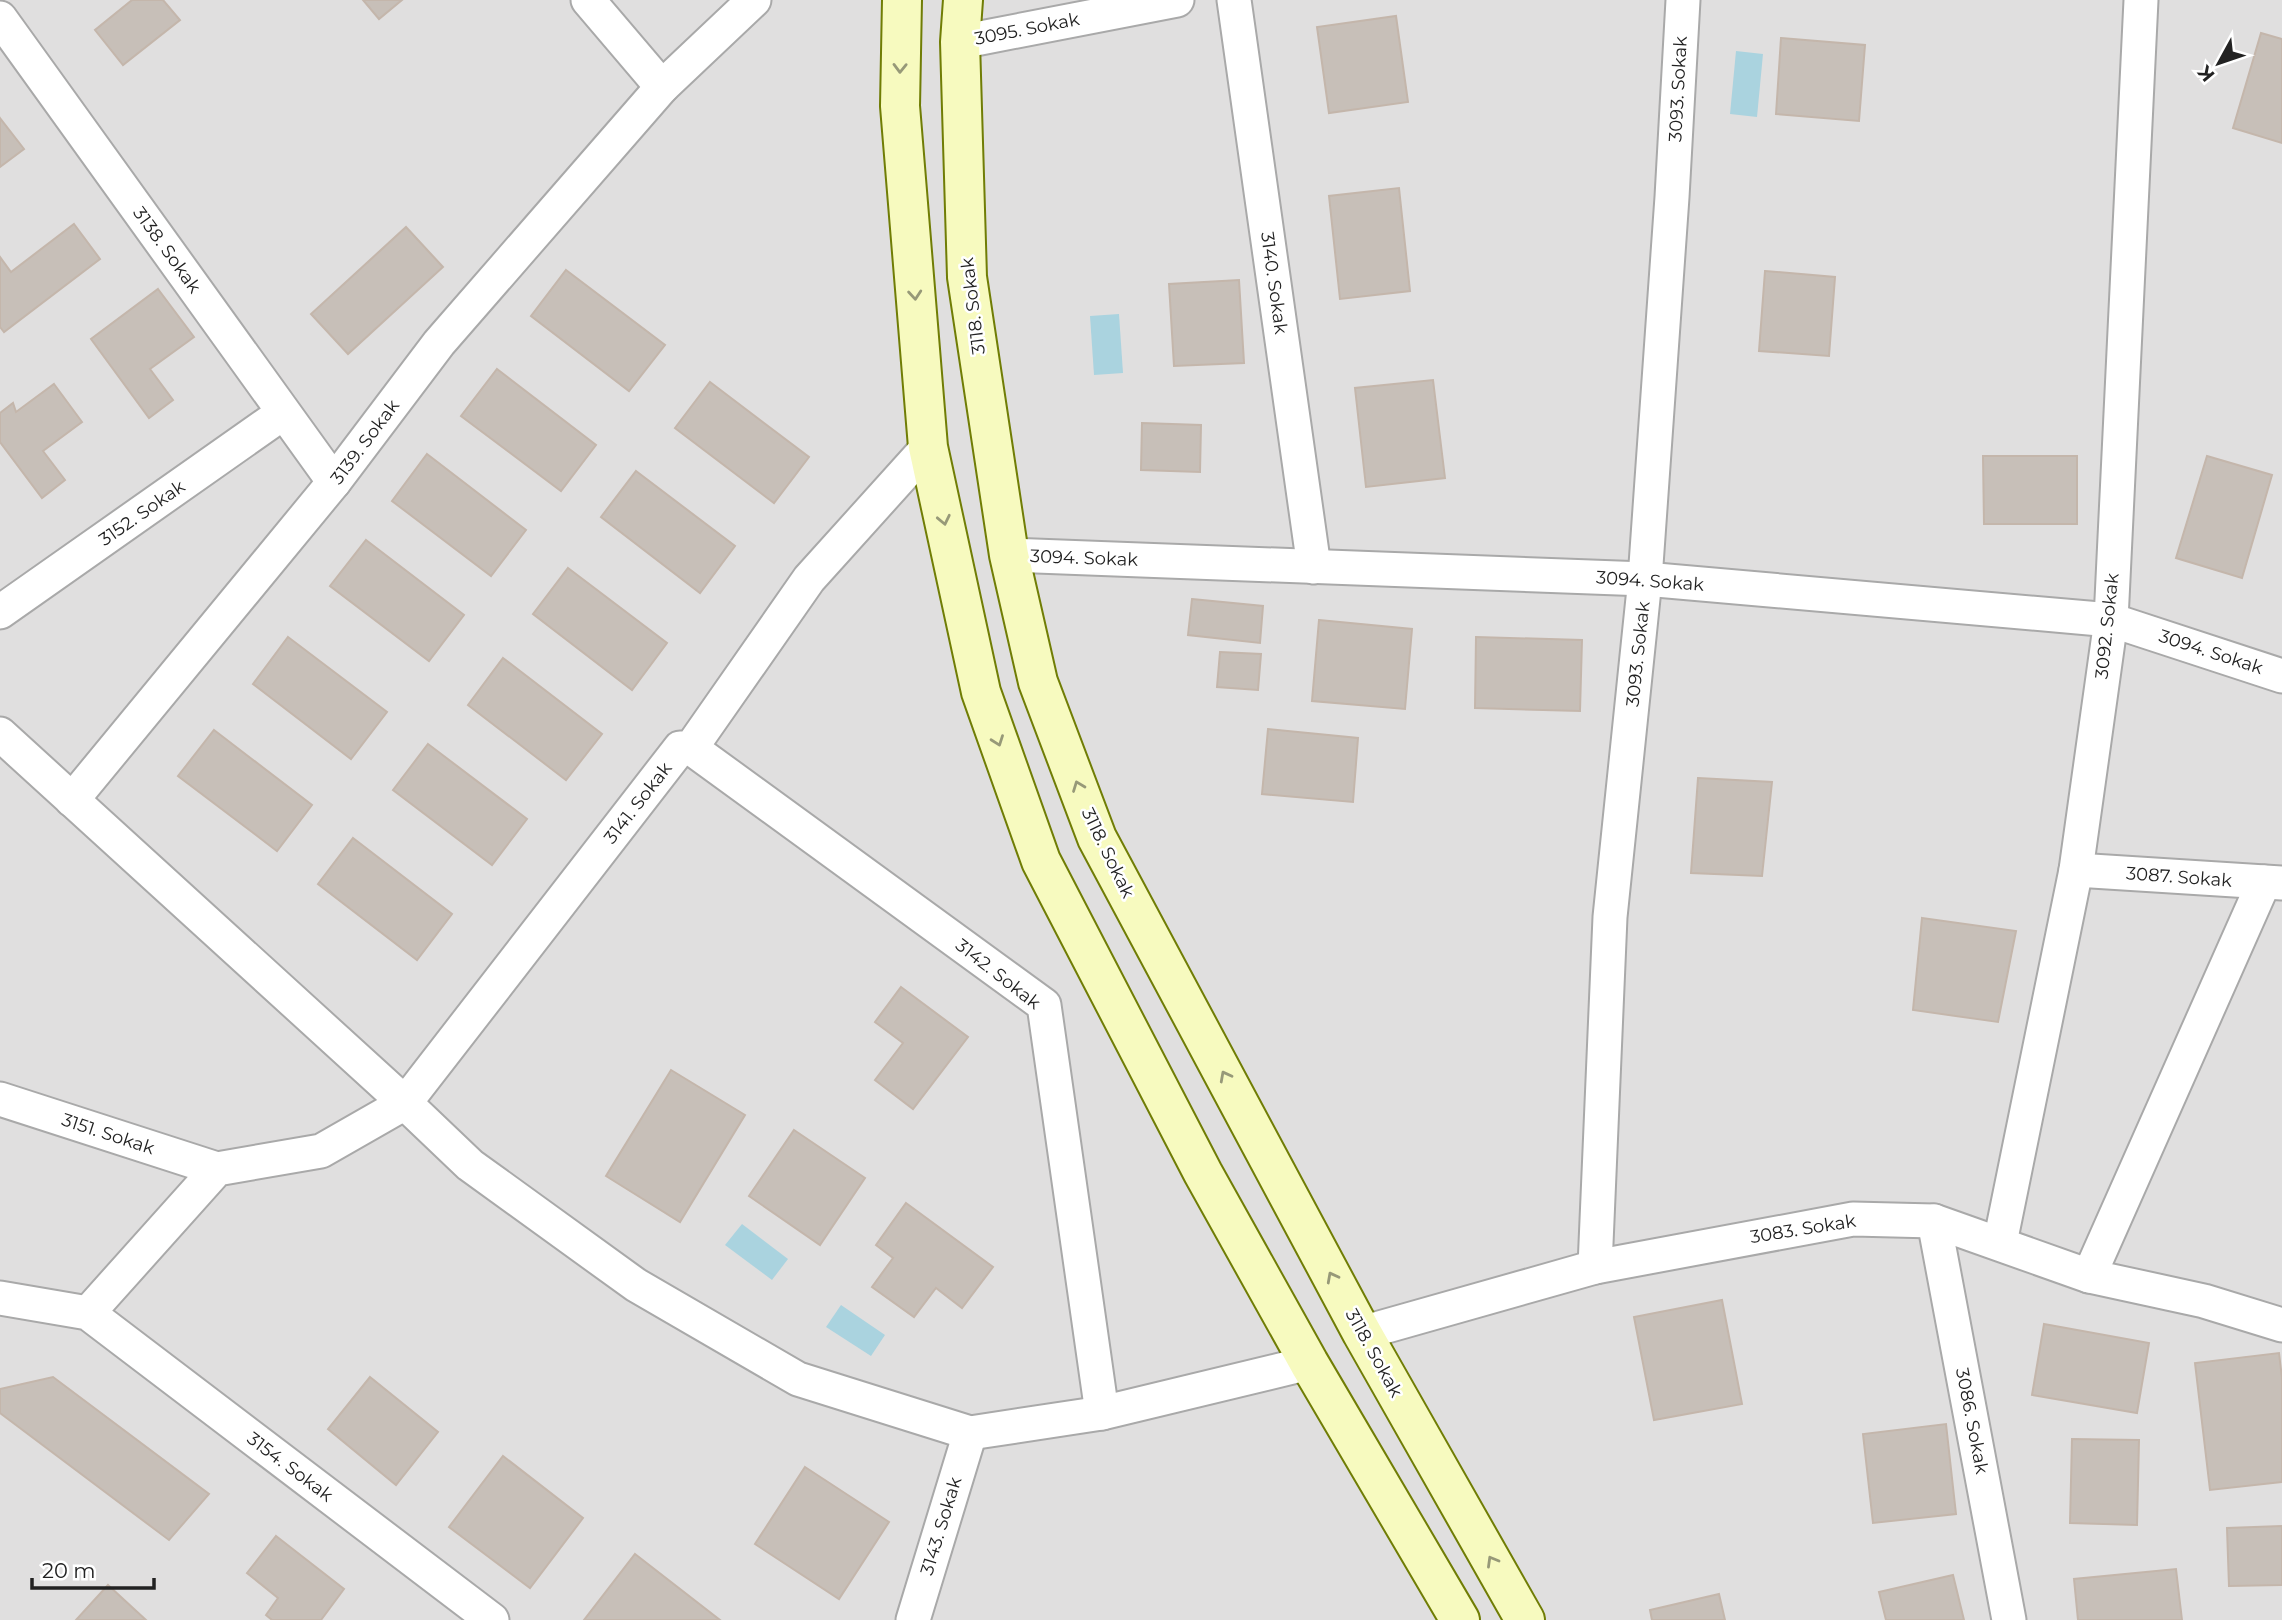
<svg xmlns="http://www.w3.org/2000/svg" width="2282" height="1620" viewBox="0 0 2282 1620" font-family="Montserrat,sans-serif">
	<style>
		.residential { fill: #e0dfdf }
		.water { fill: #aad3df }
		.building { fill: #c7bfb8; stroke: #c4b6ab; stroke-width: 2 }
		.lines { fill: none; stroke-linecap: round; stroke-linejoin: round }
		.minor-casing { stroke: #a9a9a9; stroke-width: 37 }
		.secondary-casing { stroke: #707d05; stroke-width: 42 }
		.minor { stroke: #fff; stroke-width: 33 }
		.secondary { stroke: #f7fabf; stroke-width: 38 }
		.oneway { stroke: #979978 }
		.labels { text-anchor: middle; stroke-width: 5; stroke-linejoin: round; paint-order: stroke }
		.street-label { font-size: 18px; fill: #222; stroke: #fff }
	</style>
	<rect width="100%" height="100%" fill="#f2efe9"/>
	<rect class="residential" x="0" y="0" width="2282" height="1620"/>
	<g class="water">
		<polygon points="1736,51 1763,54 1757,117 1730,114"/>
		<polygon points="1119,314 1123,373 1094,375 1090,316"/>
		<polygon points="742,1224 788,1259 772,1280 725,1245"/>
		<polygon points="841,1305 885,1335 871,1356 826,1327"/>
	</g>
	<g class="building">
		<polygon points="132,0 163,0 180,20 123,65 95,30"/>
		<polygon points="363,0 402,0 379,19"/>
		<polygon points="1396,16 1408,102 1329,113 1317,27"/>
		<polygon points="2261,33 2282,39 2282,143 2233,128"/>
		<polygon points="1781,38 1865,45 1859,121 1776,114"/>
		<polygon points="0,118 24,149 0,167"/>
		<polygon points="1399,188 1410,291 1340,299 1329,196"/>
		<polygon points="74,224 100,259 4,332 0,327 0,257 11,272"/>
		<polygon points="406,227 443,267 348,354 311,314"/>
		<polygon points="566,270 665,345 629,391 531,316"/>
		<polygon points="1765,271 1835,277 1829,356 1759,351"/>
		<polygon points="1239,280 1244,363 1174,366 1169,284"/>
		<polygon points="158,289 194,337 150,369 173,400 149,418 91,339"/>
		<polygon points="497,369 596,445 561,491 461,416"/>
		<polygon points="1433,380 1445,478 1366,487 1355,388"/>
		<polygon points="710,382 809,457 774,503 675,428"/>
		<polygon points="54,384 82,422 43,451 65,480 42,498 0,442 0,413 13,403 16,412"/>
		<polygon points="1142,423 1201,425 1200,472 1141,470"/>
		<polygon points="427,454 526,530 491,576 392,501"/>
		<polygon points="1983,456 2077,456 2077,524 1984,524"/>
		<polygon points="2207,456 2272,475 2242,578 2176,558"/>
		<polygon points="636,471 735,546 700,593 601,517"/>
		<polygon points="366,540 464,615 429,661 330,586"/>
		<polygon points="568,568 667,643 632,690 533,614"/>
		<polygon points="1192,599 1263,606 1260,643 1188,635"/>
		<polygon points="1319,620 1412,629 1405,709 1312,701"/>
		<polygon points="288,637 387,712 351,759 253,684"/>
		<polygon points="1476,637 1582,640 1580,711 1475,708"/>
		<polygon points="1220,652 1261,654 1258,690 1217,687"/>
		<polygon points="503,658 602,734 566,780 468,705"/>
		<polygon points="1268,729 1358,738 1353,802 1262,794"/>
		<polygon points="214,730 312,805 277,851 178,776"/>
		<polygon points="428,744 527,819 492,865 393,790"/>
		<polygon points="1698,778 1772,782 1762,876 1691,873"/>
		<polygon points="353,838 452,914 417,960 318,884"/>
		<polygon points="1922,918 2016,931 1998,1022 1913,1010"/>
		<polygon points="901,987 968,1037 913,1109 875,1080 903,1043 875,1022"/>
		<polygon points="671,1070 745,1115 680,1222 606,1176"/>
		<polygon points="794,1130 865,1178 820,1245 749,1196"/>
		<polygon points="906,1203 993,1267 962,1308 936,1288 914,1317 872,1287 893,1258 876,1245"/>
		<polygon points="1722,1300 1742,1404 1654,1420 1634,1317"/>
		<polygon points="2044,1324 2149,1343 2137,1413 2032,1395"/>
		<polygon points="2279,1353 2282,1378 2282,1482 2210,1490 2195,1363"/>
		<polygon points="53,1377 209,1494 169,1540 0,1413 0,1389"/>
		<polygon points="370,1377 438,1432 396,1485 328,1429"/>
		<polygon points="1946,1424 1956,1514 1873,1523 1863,1434"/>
		<polygon points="2072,1439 2139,1440 2137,1525 2070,1523"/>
		<polygon points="503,1456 583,1518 530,1588 449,1527"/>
		<polygon points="805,1467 889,1522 839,1599 755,1544"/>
		<polygon points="2282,1526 2282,1585 2229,1586 2227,1528"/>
		<polygon points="276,1536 344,1589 321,1620 272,1620 266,1615 278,1598 247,1573"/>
		<polygon points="635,1554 720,1620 584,1620"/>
		<polygon points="2176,1569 2182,1620 2078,1620 2074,1579"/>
		<polygon points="1953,1575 1964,1620 1886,1620 1879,1592"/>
		<polygon points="108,1585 146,1620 76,1620"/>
		<polygon points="1719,1594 1725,1620 1652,1620 1650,1610"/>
	</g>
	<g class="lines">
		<g class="minor-casing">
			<g id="minor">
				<polyline points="588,0 662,87"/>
				<polyline points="1234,0 1314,567"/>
				<polyline points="0,18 334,482"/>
				<polyline points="960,42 1177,0"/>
				<polyline points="1009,555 1645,579 2111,620 2282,676"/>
				<polyline points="0,612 283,413"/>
				<polyline points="0,734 405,1103 470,1165 636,1285 798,1379 970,1433 1102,1413 1309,1363"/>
				<polyline points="691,748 1044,1005 1102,1413"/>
				<polyline points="72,800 334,482 439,343 662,87 754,0"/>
				<polyline points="2076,870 2282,883"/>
				<polyline points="0,1099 217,1169"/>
				<polyline points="1934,1221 2009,1620"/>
				<polyline points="2000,1243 2076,870 2111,620 2141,0"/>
				<polyline points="1595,1267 1610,917 1645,579 1672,197 1683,0"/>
				<polyline points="2089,1276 2264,882"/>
				<polyline points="0,1298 88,1313 492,1620"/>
				<polyline points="88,1313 217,1169 321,1151 405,1103 680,748 691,748 809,579 928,447"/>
				<polyline points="1362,1333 1595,1267 1853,1219 1934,1221 2089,1276 2204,1301 2282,1325"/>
				<polyline points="913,1620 970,1433"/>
			</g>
		</g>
		<g class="secondary-casing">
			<g id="secondary">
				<polyline points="902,0 900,106 928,447 981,692 1041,861 1203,1173 1309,1363 1460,1620"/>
				<polyline points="963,0 960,42 967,277 1009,555 1038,682 1097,838 1362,1333 1525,1620"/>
			</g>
		</g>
		<use href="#minor" class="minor"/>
		<use href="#secondary" class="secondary"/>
	</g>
	<defs><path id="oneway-chevron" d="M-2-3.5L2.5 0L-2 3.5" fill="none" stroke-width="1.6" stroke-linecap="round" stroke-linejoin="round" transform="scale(1.75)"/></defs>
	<g class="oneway">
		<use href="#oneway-chevron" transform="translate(900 68) rotate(91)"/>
		<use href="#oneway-chevron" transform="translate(915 295) rotate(85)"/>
		<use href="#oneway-chevron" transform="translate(944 520) rotate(78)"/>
		<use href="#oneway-chevron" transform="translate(998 741) rotate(70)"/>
		<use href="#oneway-chevron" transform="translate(1078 786) rotate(-111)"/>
		<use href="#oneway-chevron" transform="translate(1225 1076) rotate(-118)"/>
		<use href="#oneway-chevron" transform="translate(1332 1277) rotate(-118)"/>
		<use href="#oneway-chevron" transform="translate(1492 1561) rotate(-120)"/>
	</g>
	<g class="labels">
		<g class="street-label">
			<text transform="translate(1027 29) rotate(-11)" y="6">3095. Sokak</text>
			<text transform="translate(1678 89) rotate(-87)" y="6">3093. Sokak</text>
			<text transform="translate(167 250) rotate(54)" y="6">3138. Sokak</text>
			<text transform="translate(1274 283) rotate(82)" y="6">3140. Sokak</text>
			<text transform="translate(973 306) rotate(-97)" y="6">3118. Sokak</text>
			<text transform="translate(365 442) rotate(-53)" y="6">3139. Sokak</text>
			<text transform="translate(142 513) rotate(-35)" y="6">3152. Sokak</text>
			<text transform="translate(1084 558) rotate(2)" y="6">3094. Sokak</text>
			<text transform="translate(1650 581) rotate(4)" y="6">3094. Sokak</text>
			<text transform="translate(2107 626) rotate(-84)" y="6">3092. Sokak</text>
			<text transform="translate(2211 652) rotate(18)" y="6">3094. Sokak</text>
			<text transform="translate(1638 654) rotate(-84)" y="6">3093. Sokak</text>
			<text transform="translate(638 803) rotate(-52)" y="6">3141. Sokak</text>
			<text transform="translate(1108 853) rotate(64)" y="6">3118. Sokak</text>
			<text transform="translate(2179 877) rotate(4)" y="6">3087. Sokak</text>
			<text transform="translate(998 974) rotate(38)" y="6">3142. Sokak</text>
			<text transform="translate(108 1134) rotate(18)" y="6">3151. Sokak</text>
			<text transform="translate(1803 1229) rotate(-9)" y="6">3083. Sokak</text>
			<text transform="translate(1374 1353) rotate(61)" y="6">3118. Sokak</text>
			<text transform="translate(1972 1421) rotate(79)" y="6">3086. Sokak</text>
			<text transform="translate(290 1467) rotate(37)" y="6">3154. Sokak</text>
			<text transform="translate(941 1526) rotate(-73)" y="6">3143. Sokak</text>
		</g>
	</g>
	<g transform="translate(2219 63) rotate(230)" stroke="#ffffff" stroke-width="5" paint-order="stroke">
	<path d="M0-5L12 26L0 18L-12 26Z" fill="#222222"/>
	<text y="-10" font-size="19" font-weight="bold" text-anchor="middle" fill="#222222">K</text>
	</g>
	<path d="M32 1578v10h122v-10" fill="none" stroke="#222222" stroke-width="3.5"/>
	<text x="42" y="1578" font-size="21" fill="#222222" stroke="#ffffff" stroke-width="5" paint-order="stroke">20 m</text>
</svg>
